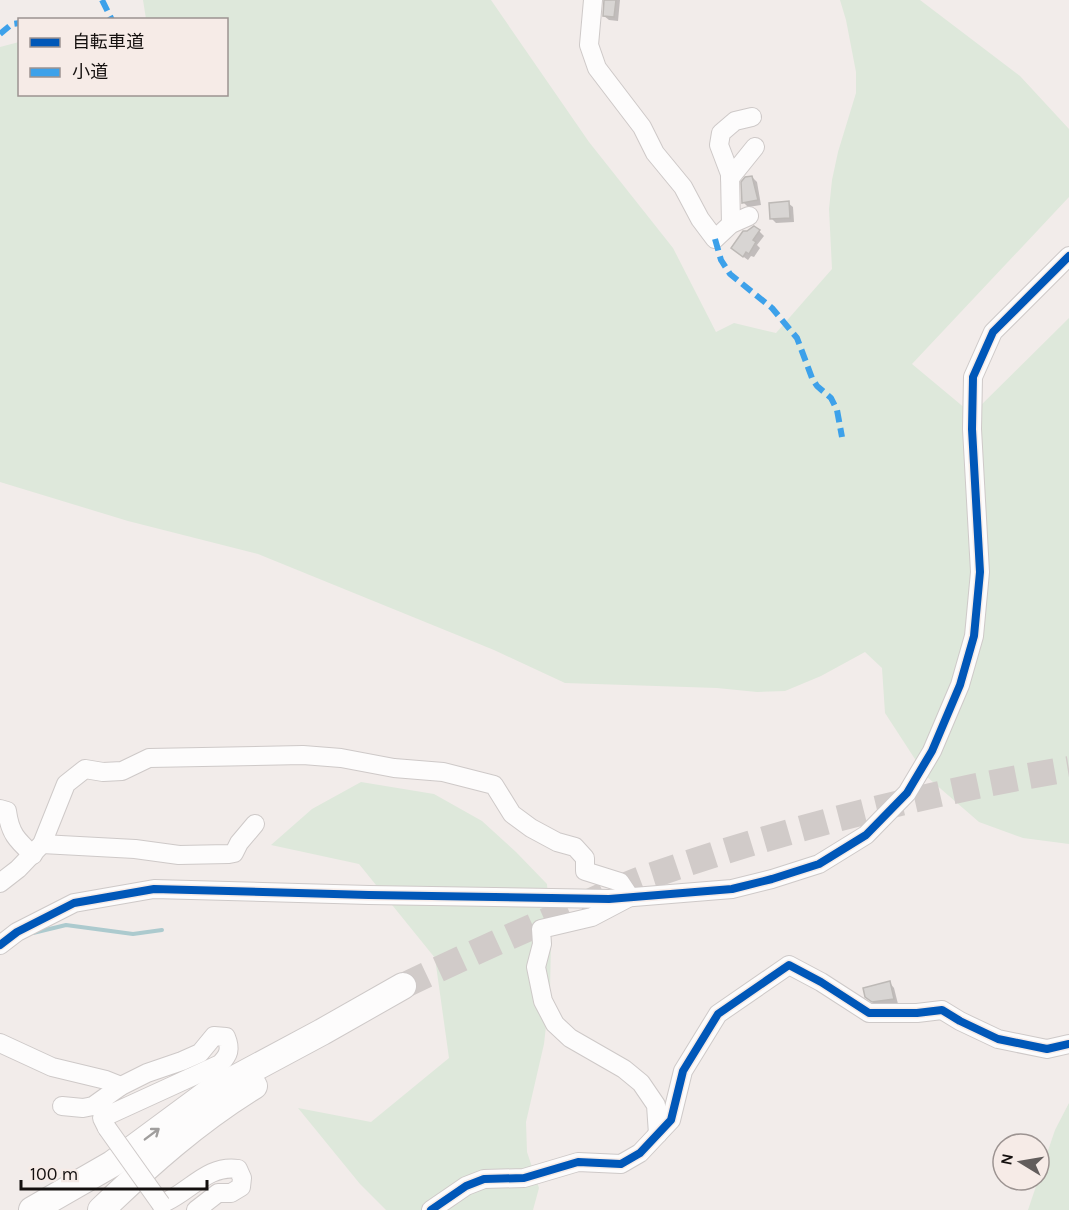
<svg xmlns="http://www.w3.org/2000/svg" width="1069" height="1210" viewBox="0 0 1069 1210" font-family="Karla,'Noto Sans JP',sans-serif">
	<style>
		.green { fill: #dee8db }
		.shadow { fill: #0003 }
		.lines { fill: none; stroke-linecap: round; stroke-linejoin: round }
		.stream { stroke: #accace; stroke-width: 4 }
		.building { fill: #d8d5d3; stroke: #bdb9b6; stroke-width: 1.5 }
		.highway-tunnel { stroke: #d1cbc9; stroke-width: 26; stroke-dasharray: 26 13; stroke-linecap: butt }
		.minor-casing { stroke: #cec9c8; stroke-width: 20 }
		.highway-casing { stroke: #cec9c8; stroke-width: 28 }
		.minor { stroke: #fdfcfc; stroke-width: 18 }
		.highway { stroke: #fdfcfc; stroke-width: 26 }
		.minor-bridge-casing { stroke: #cec9c8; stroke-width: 20; stroke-linecap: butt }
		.minor-bridge { stroke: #fdfcfc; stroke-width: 18 }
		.quiet { stroke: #3da1ea; stroke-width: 6; stroke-dasharray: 12 6; stroke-linecap: butt }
		.cycleway-casing { stroke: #f6ebe7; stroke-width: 11 }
		.cycleway { stroke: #0057b8; stroke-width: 8 }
		.oneway { stroke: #a09e9d }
	</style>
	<rect width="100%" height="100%" fill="#f2ecea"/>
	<g class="green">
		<polygon points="143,0 491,0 589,142 673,248 716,332 734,323 776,333 832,269 829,209 832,180 838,152 856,93 856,72 846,20 840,0 920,0 1020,76 1069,129 1069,197 912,364 972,414 1069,318 1069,844 1023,838 979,822 926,776 885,713 882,668 865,652 821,676 785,691 757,692 717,688 565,683 494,650 258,554 128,521 0,482 0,47 19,42 20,94 226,94 226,20 146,19"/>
		<polygon points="361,782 434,794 482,821 516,852 547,884 551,942 550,990 544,1044 526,1122 527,1152 539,1188 533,1210 386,1210 360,1184 298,1108 371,1122 449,1058 435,958 359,864 271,845 312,809"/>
		<polygon points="1069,1103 1069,1210 1028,1210 1055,1130"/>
	</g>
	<g class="shadow">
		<polygon points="606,0 620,0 618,21 609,20 604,16"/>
		<polygon points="752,177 757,182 761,205 748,207 743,202"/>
		<polygon points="788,203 793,207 794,222 776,223 772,219"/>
		<polygon points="759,231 764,236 757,245 760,248 754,257 751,256 748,260 737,252"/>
		<polygon points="890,983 894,988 898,1004 878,1006 872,1002"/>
	</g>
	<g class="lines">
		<polyline class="stream" points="33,933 66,925 133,934 162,930"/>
	</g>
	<g class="building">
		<polygon points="604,0 616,0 614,17 603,16"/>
		<polygon points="752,176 758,200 742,203 741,182 745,177"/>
		<polygon points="789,201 790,218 770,219 769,203"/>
		<polygon points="754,226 760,230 753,240 756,242 749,254 746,252 743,257 731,248 743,231 747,231"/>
		<polygon points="890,981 894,999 872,1002 865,997 863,988"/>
	</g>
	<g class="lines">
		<path class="highway-tunnel" d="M403,986C462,958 521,931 580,906C605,895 630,882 656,874C789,828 930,792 1069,769"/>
		<g class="minor-casing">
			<g id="minor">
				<polyline points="593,0 589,45 597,68 642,127 655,153 683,187 700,219 715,239 731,224 749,216"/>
				<polyline points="730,178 755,147"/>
				<polyline points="731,224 730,174 719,145 721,133 735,121 752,117"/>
				<path d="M0,809L7,811C10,834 17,840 33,855"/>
				<polyline points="42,844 135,849 179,855 229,854 234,853 239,843 255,824"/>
				<polyline points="0,883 18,869 42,844 66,784 85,769 103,772 122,771 149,758 303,755 341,758 394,768 443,772 494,785 512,814 531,828 557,842 575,847 585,858 585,871 620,882 630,897 592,917 541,929 542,944 536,967 543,1001 555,1024 570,1038 624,1069 641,1083 656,1105 658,1134"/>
				<polyline points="0,945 17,932 74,903 154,889 369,895 609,899 732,889 772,879 819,864 866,835 907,793 932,751 960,685 974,636 980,572 972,429 973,377 993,332 1069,256"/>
				<polyline points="0,1043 52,1067 106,1080 121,1086"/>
				<path d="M62,1106L83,1108L93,1106L121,1086L147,1073L182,1061L200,1053L214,1036L226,1037C231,1049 229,1055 220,1064L102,1118L107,1128"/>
				<path d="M161,1204C188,1194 207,1164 238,1169L242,1178L241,1187L231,1193H218L196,1210"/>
				<polyline points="431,1210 466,1186 484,1179 524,1178 578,1162 621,1164 640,1153 671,1120 683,1071 718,1014 789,965 821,982 869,1013 917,1013 942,1010 960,1021 998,1039 1047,1049 1069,1044"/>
			</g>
		</g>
		<g class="highway-casing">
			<g id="highway">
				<polyline points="32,1210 112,1164 208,1093 322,1032 403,986"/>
				<path d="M101,1210C149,1164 197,1121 254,1086"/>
			</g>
		</g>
		<use href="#minor" class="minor"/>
		<use href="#highway" class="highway"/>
		<g class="minor-bridge-casing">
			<polyline id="minor-bridge" points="107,1128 161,1204"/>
		</g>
		<use href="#minor-bridge" class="minor-bridge"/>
		<g class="quiet">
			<polyline points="102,0 112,20"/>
			<polyline points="0,34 12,24 20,23"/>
			<polyline points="715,239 721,260 730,274 772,308 797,338 812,378 817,386 831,398 837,410 842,437"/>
		</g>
		<g class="cycleway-casing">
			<g id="cycleway">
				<polyline points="0,945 17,932 74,903 154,889 369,895 609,899 732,889 772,879 819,864 866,835 907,793 932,751 960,685 974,636 980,572 972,429 973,377 993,332 1069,256"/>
				<polyline points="431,1210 466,1186 484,1179 524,1178 578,1162 621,1164 640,1153 671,1120 683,1071 718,1014 789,965 821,982 869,1013 917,1013 942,1010 960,1021 998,1039 1047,1049 1069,1044"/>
			</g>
		</g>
		<use href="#cycleway" class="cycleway"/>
	</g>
	<defs><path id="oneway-shaft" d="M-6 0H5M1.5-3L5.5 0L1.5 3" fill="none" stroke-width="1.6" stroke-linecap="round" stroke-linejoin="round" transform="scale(1.5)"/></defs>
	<use class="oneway" href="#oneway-shaft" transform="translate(152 1134) rotate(-37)"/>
	<rect x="18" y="18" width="210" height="78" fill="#f6ebe7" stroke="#9c9391" stroke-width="1.5"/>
	<rect x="30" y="38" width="30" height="9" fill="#0057b8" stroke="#9c9391" stroke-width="1.5"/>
	<text x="72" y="48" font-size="18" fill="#14100f">自転車道</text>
	<rect x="30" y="68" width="30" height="9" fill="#3da1ea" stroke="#9c9391" stroke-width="1.5"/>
	<text x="72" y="78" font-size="18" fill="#14100f">小道</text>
	<g transform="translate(1021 1162) rotate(281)"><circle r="28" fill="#f6ebe7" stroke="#9c9391" stroke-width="1.5"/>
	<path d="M0-4.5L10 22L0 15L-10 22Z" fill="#625d5c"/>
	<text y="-9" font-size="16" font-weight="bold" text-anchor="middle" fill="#14100f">N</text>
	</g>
	<path d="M21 1180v9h186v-9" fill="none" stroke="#14100f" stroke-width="3"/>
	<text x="30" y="1180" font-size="18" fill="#14100f" stroke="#f6ebe7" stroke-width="4.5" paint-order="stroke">100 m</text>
</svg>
